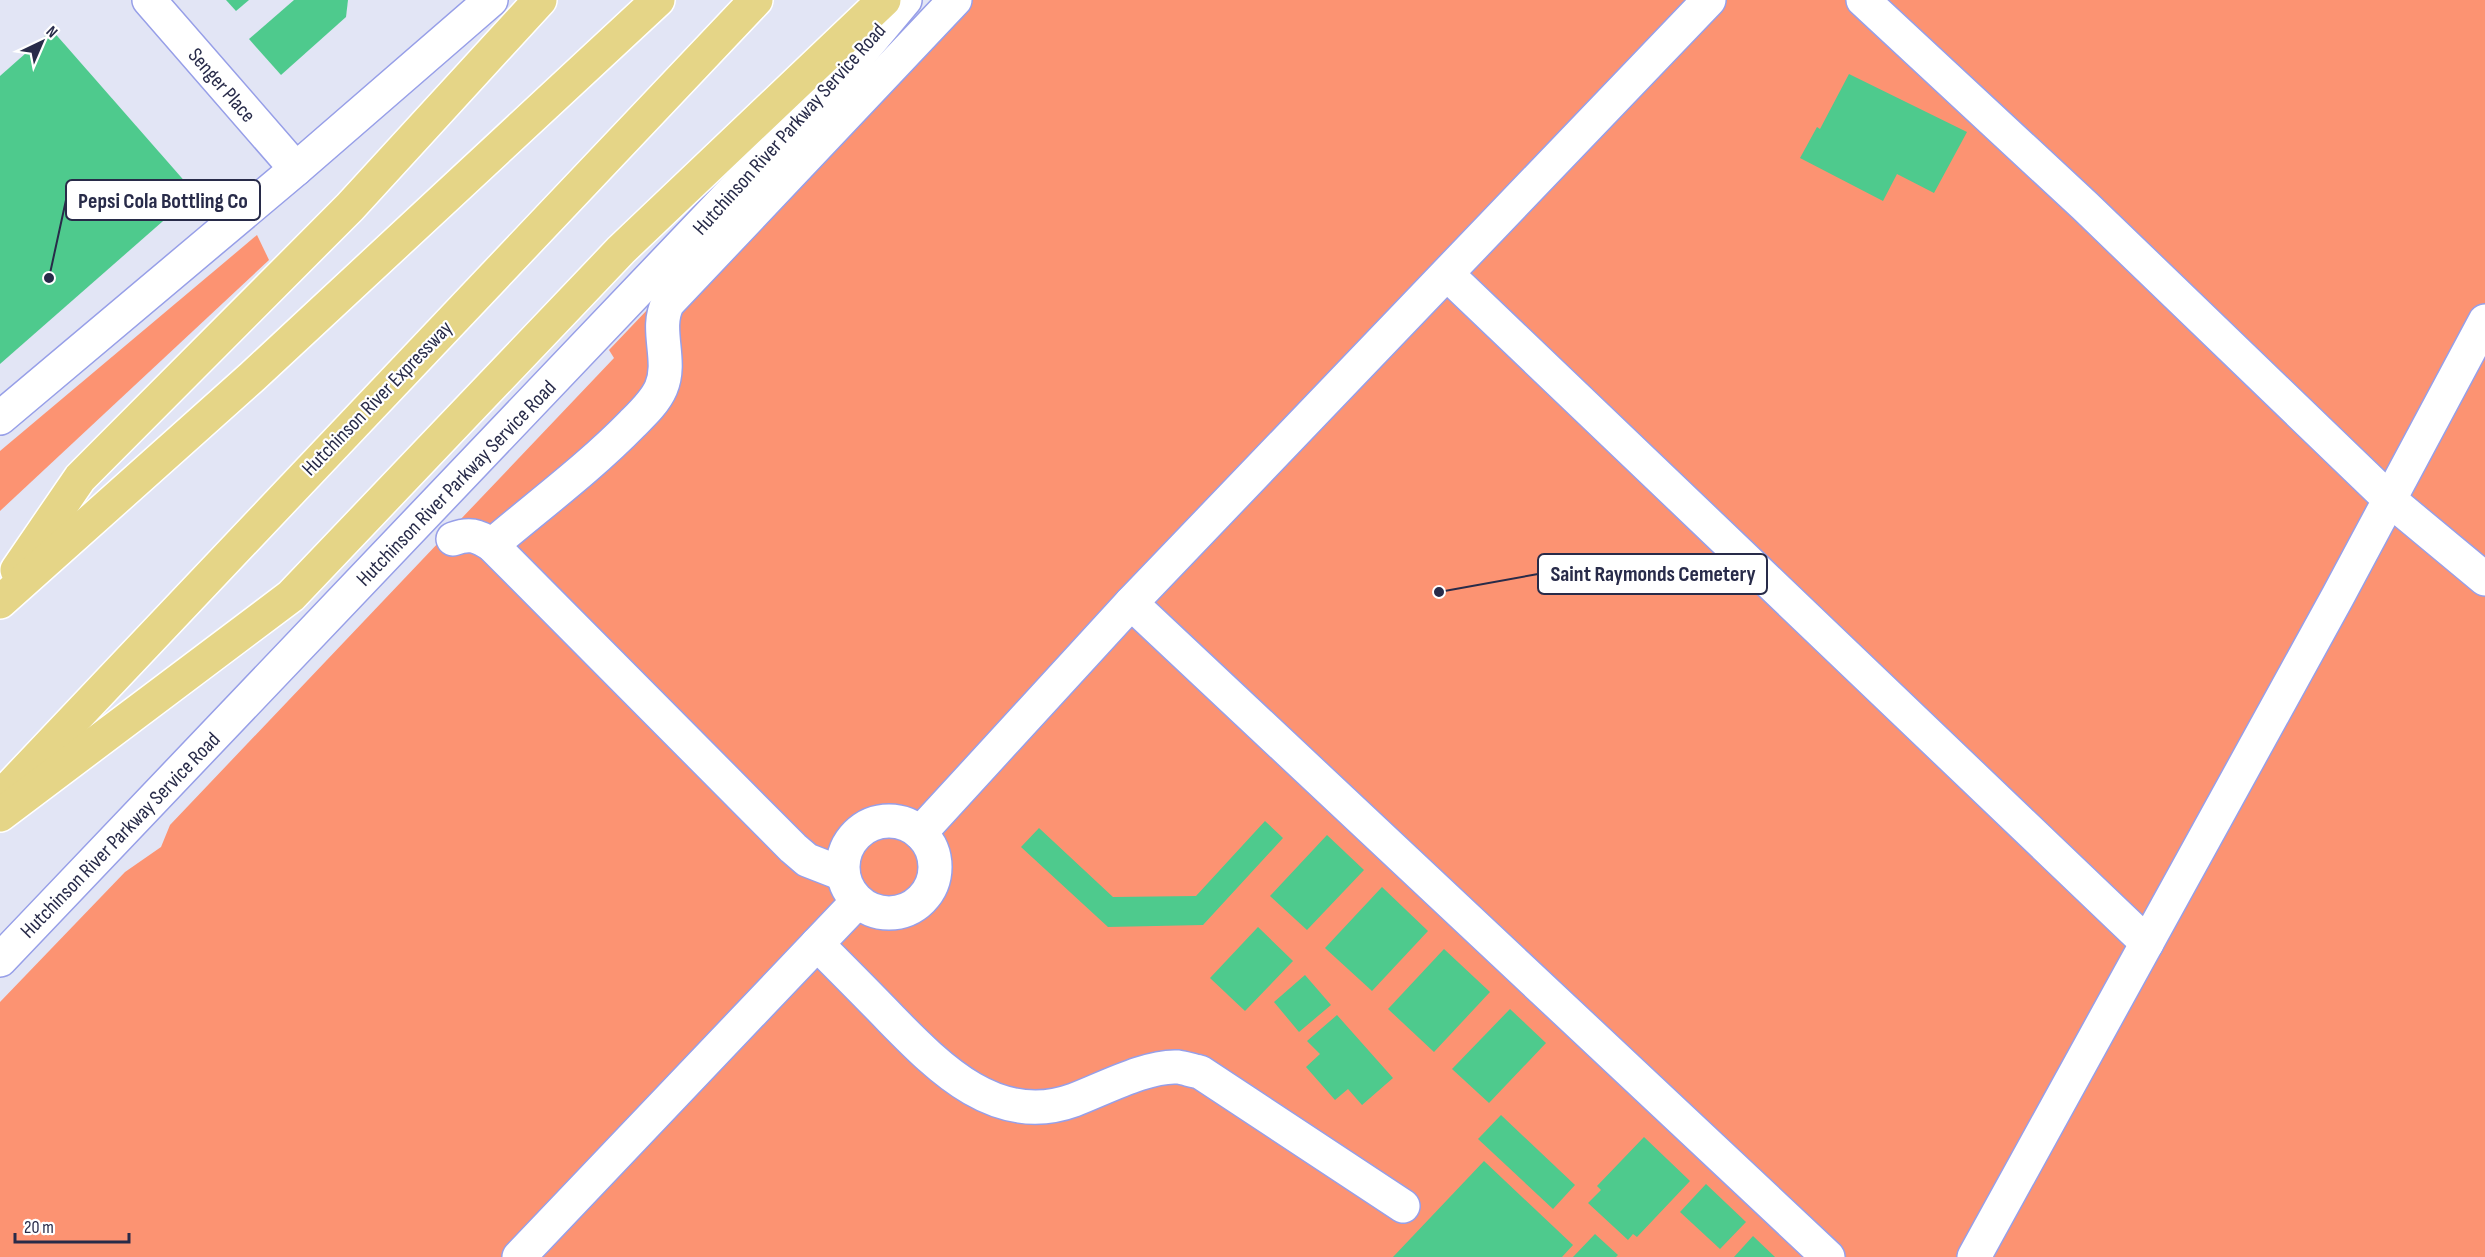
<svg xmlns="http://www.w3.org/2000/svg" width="2485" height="1257" viewBox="0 0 2485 1257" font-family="'Sofia Sans Condensed',sans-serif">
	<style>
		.green { fill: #fc9372 }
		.building { fill: #4eca8d }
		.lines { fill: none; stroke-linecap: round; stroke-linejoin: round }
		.minor-casing { stroke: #979fe8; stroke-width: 36 }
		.highway-casing { stroke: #fff; stroke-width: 36 }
		.minor { stroke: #fff; stroke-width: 33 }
		.highway { stroke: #e5d587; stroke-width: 33 }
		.labels { text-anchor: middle; stroke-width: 4.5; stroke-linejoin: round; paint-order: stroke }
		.street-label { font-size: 21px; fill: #282b49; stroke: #fff }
		.leader { fill: none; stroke: #282b49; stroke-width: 2 }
		.callout-dot { fill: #282b49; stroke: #fff; stroke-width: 2 }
		.callout { fill: #fff; stroke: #282b49; stroke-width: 2 }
		.callout-label { font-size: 22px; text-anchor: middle; font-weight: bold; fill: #282b49 }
	</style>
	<rect width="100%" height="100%" fill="#e2e5f5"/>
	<g class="green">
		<polygon points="942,0 2485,0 2485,1257 0,1257 0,1002 125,872 161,847 170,825 614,358 609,350"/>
		<polygon points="257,235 269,260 0,511 0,451"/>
	</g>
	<g class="building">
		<polygon points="226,0 249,0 236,11"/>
		<polygon points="294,0 348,0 346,17 281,75 249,39"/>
		<polygon points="52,30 195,193 0,364 0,76"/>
		<polygon points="1849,74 1967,132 1934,193 1897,174 1883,201 1800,158 1817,127 1820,129"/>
		<polygon points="1265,821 1283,838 1203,925 1108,927 1021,847 1039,828 1113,897 1196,896"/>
		<polygon points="1327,835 1364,870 1307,930 1270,896"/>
		<polygon points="1382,887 1428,931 1372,991 1325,948"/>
		<polygon points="1258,927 1293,961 1245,1011 1210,978"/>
		<polygon points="1444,949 1490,992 1434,1052 1388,1009"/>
		<polygon points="1305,975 1331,1005 1299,1032 1274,1002"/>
		<polygon points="1510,1009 1546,1043 1489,1103 1452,1069"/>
		<polygon points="1337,1015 1393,1078 1362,1105 1348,1089 1335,1100 1306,1067 1320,1054 1307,1041"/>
		<polygon points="1501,1115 1575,1185 1553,1209 1478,1139"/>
		<polygon points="1644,1137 1690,1181 1637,1237 1633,1234 1628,1240 1588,1203 1601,1190 1597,1186"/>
		<polygon points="1484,1161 1573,1245 1562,1257 1393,1257"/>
		<polygon points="1706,1184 1746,1222 1720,1249 1680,1212"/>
		<polygon points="1595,1234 1618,1255 1616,1257 1573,1257"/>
		<polygon points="1753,1236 1775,1257 1734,1257"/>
	</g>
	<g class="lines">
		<g class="minor-casing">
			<g id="minor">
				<polyline points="149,0 296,169"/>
				<polyline points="1863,0 2085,206 2390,500 2485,579"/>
				<polyline points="1447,274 2147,943"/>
				<polyline points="0,418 296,169 491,0"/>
				<path d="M453,539C469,533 477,535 492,545L793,848L807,860L843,874"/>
				<path d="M492,545C539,505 589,468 632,424C642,414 655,402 661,388C673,360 654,329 668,303L955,0"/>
				<polyline points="1131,603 1828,1257"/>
				<circle cx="889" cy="867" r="46"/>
				<polyline points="920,833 1131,603 1709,0"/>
				<path d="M817,944C842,969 867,994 891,1019C940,1069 998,1128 1074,1100C1103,1089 1148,1065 1178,1067C1185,1068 1193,1071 1200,1072L1403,1206"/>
				<polyline points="0,960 833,86 905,0"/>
				<polyline points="519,1257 857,902"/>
				<polyline points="1974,1257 2338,596 2485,321"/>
			</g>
		</g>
		<g class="highway-casing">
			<g id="highway">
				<polyline points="17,570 80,478 350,207 540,0"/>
				<polyline points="0,602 252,377 658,0"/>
				<polyline points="7,790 756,0"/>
				<polyline points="0,815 291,596 621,250 884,0"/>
			</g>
		</g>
		<use href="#minor" class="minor"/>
		<use href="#highway" class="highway"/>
	</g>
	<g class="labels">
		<g class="street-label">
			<text transform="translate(222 85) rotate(49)" y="7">Senger Place</text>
			<text transform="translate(789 129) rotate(-48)" y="7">Hutchinson River Parkway Service Road</text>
			<text transform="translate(377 398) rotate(-46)" y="7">Hutchinson River Expressway</text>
			<text transform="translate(456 483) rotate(-46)" y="7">Hutchinson River Parkway Service Road</text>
			<text transform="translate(120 835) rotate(-46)" y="7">Hutchinson River Parkway Service Road</text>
		</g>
	</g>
	<path class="leader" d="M49 278L66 200M1439 592L1538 574"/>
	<g class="callout-dot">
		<circle cx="49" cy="278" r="6"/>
		<circle cx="1439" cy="592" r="6"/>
	</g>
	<g class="callout">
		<rect x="66" y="180" width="194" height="40" rx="6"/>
		<rect x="1538" y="554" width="229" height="40" rx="6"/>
	</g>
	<g class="callout-label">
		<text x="163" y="208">Pepsi Cola Bottling Co</text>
		<text x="1653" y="581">Saint Raymonds Cemetery</text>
	</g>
	<g transform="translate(42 42) rotate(44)" stroke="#ffffff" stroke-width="4.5" paint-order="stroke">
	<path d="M0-4.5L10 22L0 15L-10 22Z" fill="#282b49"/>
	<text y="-9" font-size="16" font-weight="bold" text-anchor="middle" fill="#282b49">N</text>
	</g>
	<path d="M15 1233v9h114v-9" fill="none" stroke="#282b49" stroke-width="3"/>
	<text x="24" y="1233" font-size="18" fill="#282b49" stroke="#ffffff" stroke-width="4.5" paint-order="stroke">20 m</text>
</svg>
